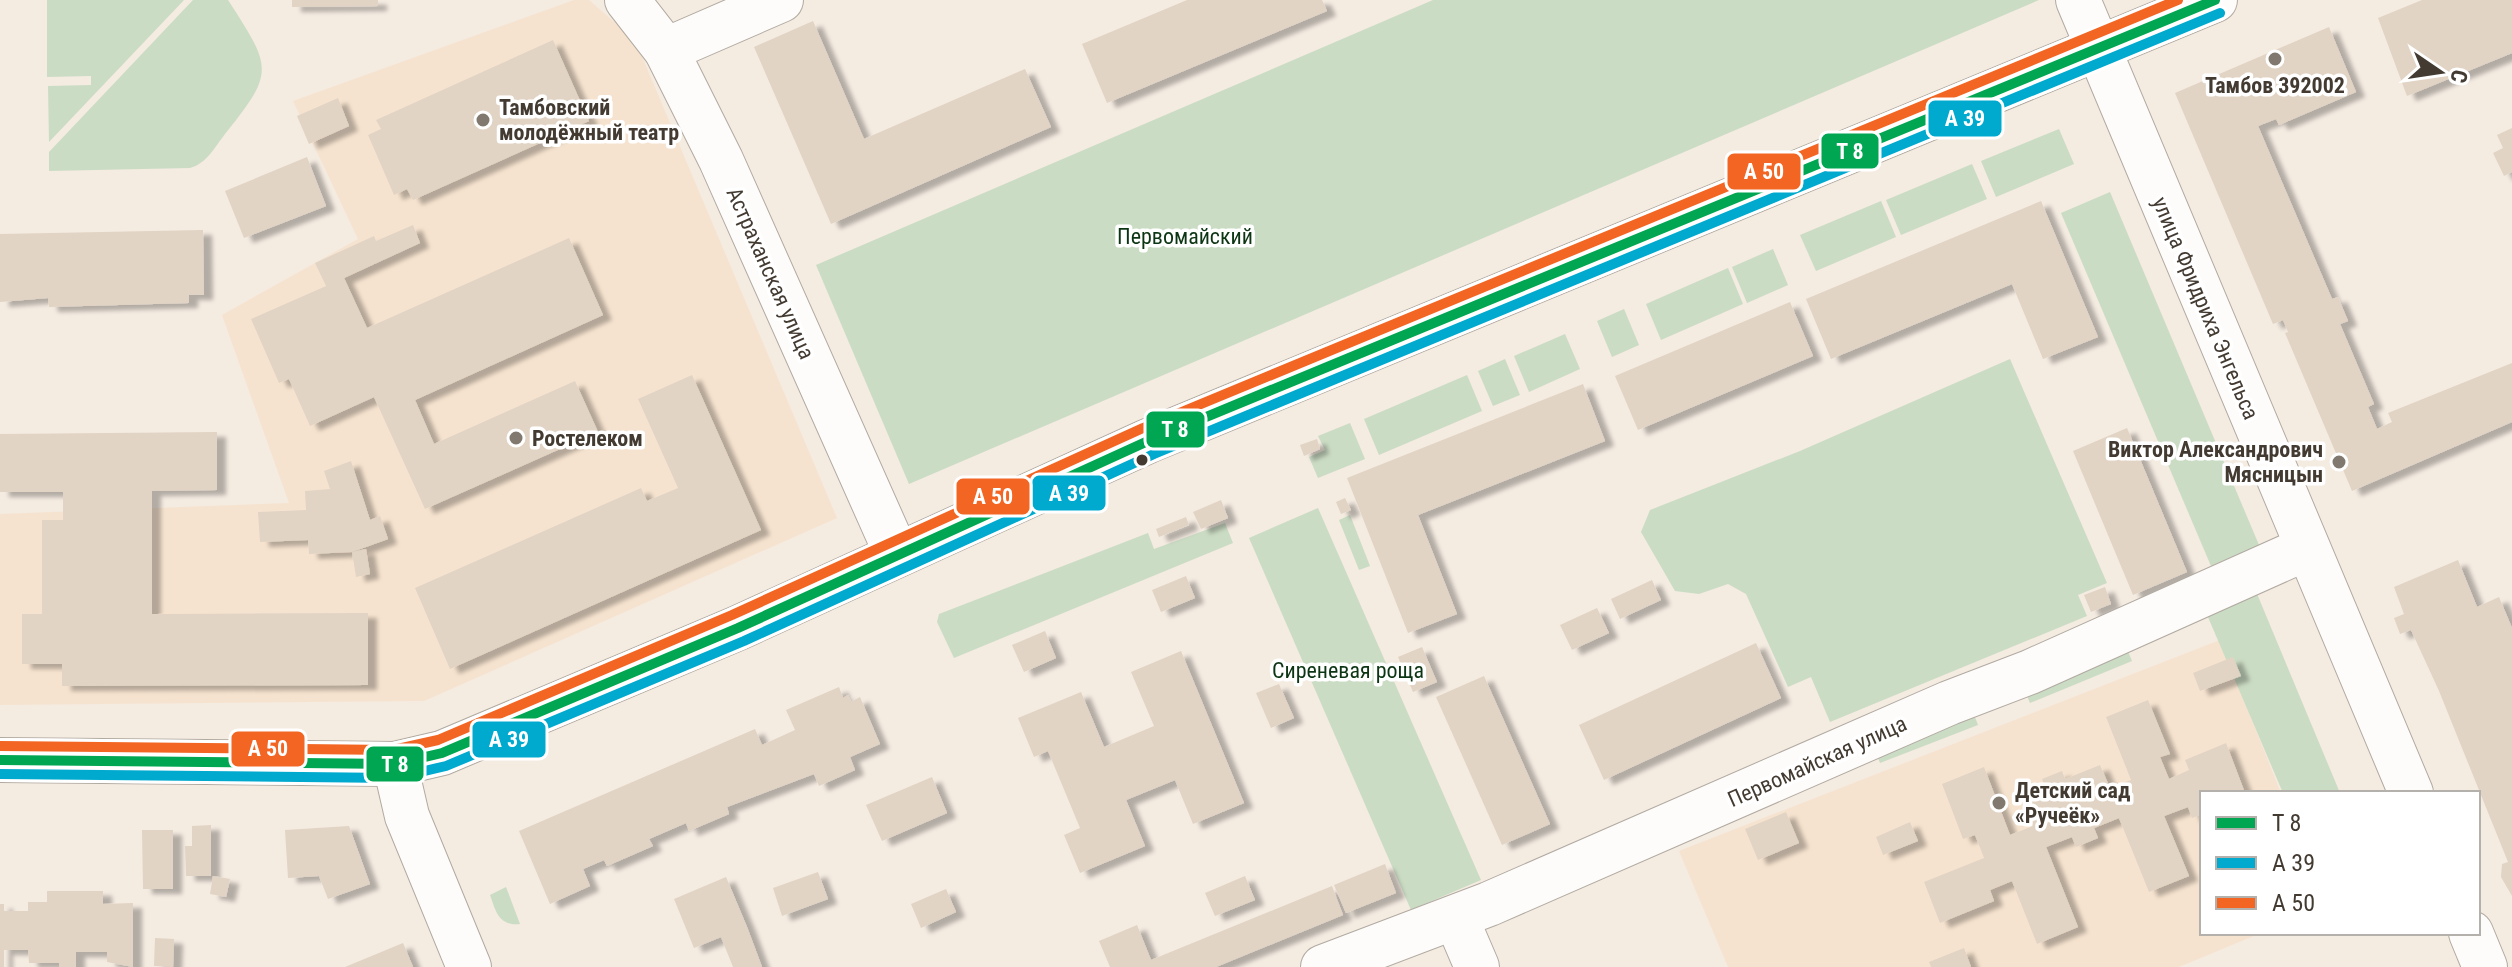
<svg xmlns="http://www.w3.org/2000/svg" width="2512" height="967" viewBox="0 0 2512 967" font-family="'Roboto Condensed',sans-serif">
	<style>
		.built { fill: #f6e3cf }
		.green { fill: #cbdcc4 }
		.building { fill: #e2d4c4; filter: url(#shadow) }
		.lines { fill: none; stroke-linecap: round; stroke-linejoin: round }
		.minor-casing { stroke: #b1aaa1; stroke-width: 46 }
		.major-casing { stroke: #b1aaa1; stroke-width: 46 }
		.minor { stroke: #fdfcfa; stroke-width: 44 }
		.major { stroke: #fdfcfa; stroke-width: 44 }
		.bus-1-casing { stroke: #fff; stroke-width: 16 }
		.bus-2-casing { stroke: #fff; stroke-width: 16 }
		.bus-3-casing { stroke: #fff; stroke-width: 16 }
		.bus-1 { stroke: #00a651; stroke-width: 10 }
		.bus-2 { stroke: #00a9ce; stroke-width: 10 }
		.bus-3 { stroke: #f26522; stroke-width: 10 }
		.poi-dot { fill: #81796f; stroke: #fff; stroke-width: 3 }
		.bus-dot { fill: #433b32; stroke: #fff; stroke-width: 3 }
		.labels { text-anchor: middle; stroke-width: 7; stroke-linejoin: round; paint-order: stroke }
		.poi-label { font-size: 22px; font-weight: bold; fill: #433b32; stroke: #fff; text-anchor: start }
		.park-label { font-size: 22px; fill: #0c3513; stroke: #fff }
		.street-label { font-size: 22px; fill: #433b32; stroke: #fff }
		.line-badge { stroke: #fff; stroke-width: 3 }
		.badge-label { font-size: 22px; text-anchor: middle; font-weight: bold; fill: #fff }
	</style>
	<defs>
		<filter id="shadow"><feDropShadow dx="9" dy="5" stdDeviation="2" flood-color="#0004"/></filter>
	</defs>
	<rect width="100%" height="100%" fill="#f4ebe1"/>
	<g class="built">
		<polygon points="574,0 589,0 635,40 837,518 424,701 0,705 0,514 289,503 222,315 358,239 293,101"/>
		<polygon points="2220,640 2281,793 2202,793 2202,933 2261,933 2179,967 1728,967 1679,851"/>
	</g>
	<g class="green">
		<polygon points="47,0 184,0 49,142 48,86 91,85 91,76 47,77"/>
		<path d="M193,0H228C272,68 275,72 225,134C215,147 206,164 190,168L49,171V152Z"/>
		<polygon points="1433,0 2039,0 909,484 816,265"/>
		<polygon points="2059,129 2074,164 1996,197 1981,161"/>
		<polygon points="1972,164 1987,199 1901,235 1886,200"/>
		<polygon points="2110,192 2259,545 2211,566 2061,213"/>
		<polygon points="1881,201 1896,237 1816,271 1800,235"/>
		<polygon points="1773,249 1788,285 1747,303 1732,267"/>
		<polygon points="1728,268 1743,304 1661,340 1646,304"/>
		<polygon points="1624,309 1639,345 1612,357 1597,321"/>
		<polygon points="1565,334 1580,369 1529,392 1514,356"/>
		<polygon points="1505,359 1520,395 1493,406 1478,371"/>
		<polygon points="2010,359 2107,583 2078,595 2087,616 1830,722 1811,677 1788,687 1746,594 1728,584 1699,594 1675,591 1641,532 1650,510 1800,451"/>
		<polygon points="1467,375 1482,411 1379,455 1364,419"/>
		<polygon points="1350,423 1365,459 1318,478 1309,457 1325,450 1318,436"/>
		<polygon points="1318,508 1481,880 1411,910 1249,538"/>
		<polygon points="1350,515 1370,566 1359,570 1339,520"/>
		<polygon points="1225,523 1233,543 954,658 937,622 939,614 1148,533 1154,549"/>
		<polygon points="2255,589 2340,793 2283,793 2205,610"/>
		<polygon points="2127,649 2132,661 2030,703 2025,691"/>
		<polygon points="1973,712 1978,725 1880,763 1875,750"/>
		<path d="M506,887L520,924C499,926 496,912 490,895Z"/>
	</g>
	<g class="building">
		<polygon points="292,0 378,0 378,6 292,7"/>
		<polygon points="1187,0 1322,0 1327,11 1107,103 1082,44"/>
		<polygon points="2422,0 2512,0 2512,53 2407,96 2378,18"/>
		<polygon points="813,21 864,139 1025,69 1051,127 831,224 754,47"/>
		<polygon points="2329,27 2356,92 2279,125 2276,119 2258,126 2332,299 2338,297 2348,321 2340,324 2374,404 2368,407 2377,429 2392,422 2388,413 2512,363 2512,422 2352,491 2285,333 2288,332 2283,320 2273,324 2175,93"/>
		<polygon points="553,40 589,121 413,200 407,189 394,195 368,135 381,129 376,120"/>
		<polygon points="338,98 349,126 309,144 297,116"/>
		<polygon points="2512,128 2512,172 2504,176 2493,153 2503,148 2497,135"/>
		<polygon points="307,157 326,206 244,238 225,191"/>
		<polygon points="2041,201 2098,337 2043,359 2012,284 1831,359 1806,299"/>
		<polygon points="413,225 420,243 344,278 367,328 569,238 603,315 415,400 434,444 575,381 598,432 425,509 374,397 310,426 289,379 279,383 251,319 326,286 315,263 374,236 376,241"/>
		<polygon points="203,230 204,295 189,295 189,303 49,307 48,298 0,302 0,234"/>
		<polygon points="1790,302 1813,356 1638,430 1615,376"/>
		<polygon points="692,375 761,530 450,669 415,588 641,488 647,501 678,488 638,399"/>
		<polygon points="1583,384 1605,441 1418,515 1457,614 1408,633 1347,478"/>
		<polygon points="2127,428 2187,572 2133,595 2073,451"/>
		<polygon points="217,432 217,490 152,491 152,614 368,613 368,685 62,686 62,664 22,664 22,614 42,614 42,520 63,520 63,492 0,492 0,434"/>
		<polygon points="1317,439 1320,449 1304,456 1300,445"/>
		<polygon points="351,461 370,520 380,516 388,539 352,552 309,554 308,540 260,542 258,512 306,510 305,491 330,489 324,471"/>
		<polygon points="1345,498 1351,510 1341,514 1336,502"/>
		<polygon points="1221,500 1228,518 1201,529 1193,512"/>
		<polygon points="1186,517 1189,525 1159,537 1156,529"/>
		<polygon points="366,549 370,574 356,577 352,552"/>
		<polygon points="2458,560 2477,607 2499,597 2512,628 2512,896 2501,877 2502,864 2508,862 2439,691 2411,630 2400,634 2394,618 2404,614 2394,587"/>
		<polygon points="1186,576 1195,598 1161,612 1152,590"/>
		<polygon points="1652,580 1661,600 1620,619 1611,599"/>
		<polygon points="2105,587 2111,604 2091,612 2084,595"/>
		<polygon points="1597,608 1609,633 1572,650 1560,625"/>
		<polygon points="1045,631 1056,658 1024,672 1012,645"/>
		<polygon points="1756,643 1781,698 1604,780 1579,725"/>
		<polygon points="1422,647 1437,682 1413,692 1398,657"/>
		<polygon points="1181,651 1244,803 1193,824 1175,780 1126,800 1145,846 1080,873 1064,835 1080,828 1048,751 1034,757 1018,718 1081,692 1104,747 1154,726 1131,672"/>
		<polygon points="2233,657 2241,676 2200,691 2193,673"/>
		<polygon points="1484,676 1550,824 1502,845 1436,697"/>
		<polygon points="1279,684 1294,718 1271,728 1256,693"/>
		<polygon points="839,687 843,698 848,695 851,702 860,697 880,744 850,757 855,770 819,786 814,774 727,807 729,814 689,831 686,823 649,839 653,846 607,866 604,860 583,869 590,886 550,904 519,831 755,729 762,745 795,730 786,710"/>
		<polygon points="2148,700 2170,754 2160,757 2169,779 2189,770 2185,760 2226,743 2245,793 2202,793 2202,814 2192,818 2188,807 2164,816 2189,876 2149,892 2119,818 2094,828 2098,838 2076,847 2072,837 2046,847 2078,927 2037,944 2012,881 1990,890 1994,901 1940,923 1924,882 1984,858 1975,835 1963,839 1942,784 1984,767 2010,835 2033,826 2021,797 2045,787 2042,779 2062,771 2065,779 2100,765 2110,788 2131,780 2106,717"/>
		<polygon points="932,777 947,813 882,841 866,805"/>
		<polygon points="1786,812 1799,843 1758,860 1745,829"/>
		<polygon points="1910,822 1918,841 1883,855 1876,837"/>
		<polygon points="211,825 211,876 186,876 185,846 192,846 192,826"/>
		<polygon points="349,826 370,884 328,899 319,876 288,878 285,830"/>
		<polygon points="142,830 173,830 173,889 143,889"/>
		<polygon points="1385,864 1396,893 1346,913 1334,885"/>
		<polygon points="818,872 828,899 782,916 773,888"/>
		<polygon points="213,876 230,879 226,897 210,894"/>
		<polygon points="1245,876 1255,900 1215,916 1205,893"/>
		<polygon points="726,877 747,927 762,967 733,967 721,937 694,948 674,899"/>
		<polygon points="1332,886 1343,915 1216,967 1110,967 1099,941 1137,925 1151,960"/>
		<polygon points="946,889 956,912 921,928 911,904"/>
		<polygon points="47,891 103,891 103,904 133,903 133,967 107,962 107,952 76,952 76,967 59,967 59,963 29,963 28,950 4,950 4,967 0,967 0,904 4,904 4,911 28,911 28,902 47,902"/>
		<polygon points="155,938 174,939 173,967 154,966"/>
		<polygon points="403,943 413,967 345,967"/>
		<polygon points="1964,948 1971,967 1931,967 1929,962"/>
	</g>
	<g class="lines">
		<g class="minor-casing">
			<g id="minor">
				<polyline points="2078,0 2411,793"/>
				<polyline points="666,50 781,0"/>
				<polyline points="395,764 407,816 469,967"/>
				<polyline points="1456,918 1477,967"/>
				<polyline points="2471,933 2485,967"/>
				<polyline points="1323,967 1489,904 1949,703 2030,672 2307,548"/>
			</g>
		</g>
		<g class="major-casing">
			<g id="major">
				<polyline points="627,0 666,50 721,160 897,555"/>
				<polyline points="0,760 395,764 442,753 738,628 1148,441 2215,0"/>
			</g>
		</g>
		<use href="#minor" class="minor"/>
		<use href="#major" class="major"/>
		<g class="bus-1-casing">
			<polyline id="bus-1" points="0,760 395,764 442,753 738,628 1148,441 2215,0"/>
		</g>
		<g class="bus-2-casing">
			<polyline id="bus-2" points="0,774 395,778 446,766 744,641 1154,454 2220,13"/>
		</g>
		<g class="bus-3-casing">
			<polyline id="bus-3" points="0,746 393,750 438,740 732,615 1143,428 2178,0"/>
		</g>
		<use href="#bus-1" class="bus-1"/>
		<use href="#bus-2" class="bus-2"/>
		<use href="#bus-3" class="bus-3"/>
	</g>
	<g class="poi-dot">
		<circle cx="2275" cy="59" r="8"/>
		<circle cx="483" cy="120" r="8"/>
		<circle cx="516" cy="438" r="8"/>
		<circle cx="2339" cy="462" r="8"/>
		<circle cx="1999" cy="803" r="8"/>
	</g>
	<circle class="bus-dot" cx="1142" cy="460" r="7"/>
	<g class="labels">
		<g class="poi-label">
			<text x="2275" y="93" text-anchor="middle">Тамбов 392002</text>
			<text x="499" y="115">Тамбовский<tspan x="499" dy="25">молодёжный театр</tspan></text>
			<text x="532" y="446">Ростелеком</text>
			<text x="2323" y="457" text-anchor="end">Виктор Александрович<tspan x="2323" dy="25">Мясницын</tspan></text>
			<text x="2015" y="798">Детский сад<tspan x="2015" dy="25">«Ручеёк»</tspan></text>
		</g>
		<g class="park-label">
			<text x="1185" y="244">Первомайский</text>
			<text x="1348" y="678">Сиреневая роща</text>
		</g>
		<g class="street-label">
			<text transform="translate(771 273) rotate(66)" y="8">Астраханская улица</text>
			<text transform="translate(2206 308) rotate(67)" y="8">улица Фридриха Энгельса</text>
			<text transform="translate(1817 761) rotate(-24)" y="8">Первомайская улица</text>
		</g>
	</g>
	<g class="line-badge">
		<rect x="1927" y="99" width="76" height="39" rx="8" fill="#00a9ce"/>
		<rect x="1820" y="132" width="60" height="38" rx="8" fill="#00a651"/>
		<rect x="1726" y="152" width="76" height="39" rx="8" fill="#f26522"/>
		<rect x="1145" y="410" width="61" height="39" rx="8" fill="#00a651"/>
		<rect x="1031" y="474" width="76" height="38" rx="8" fill="#00a9ce"/>
		<rect x="955" y="477" width="76" height="39" rx="8" fill="#f26522"/>
		<rect x="471" y="720" width="76" height="39" rx="8" fill="#00a9ce"/>
		<rect x="230" y="730" width="76" height="38" rx="8" fill="#f26522"/>
		<rect x="365" y="745" width="60" height="38" rx="8" fill="#00a651"/>
	</g>
	<g class="badge-label">
		<text x="1965" y="126">А 39</text>
		<text x="1850" y="159">Т 8</text>
		<text x="1764" y="179">А 50</text>
		<text x="1175" y="437">Т 8</text>
		<text x="1069" y="501">А 39</text>
		<text x="993" y="504">А 50</text>
		<text x="509" y="747">А 39</text>
		<text x="268" y="756">А 50</text>
		<text x="395" y="772">Т 8</text>
	</g>
	<rect x="2200" y="791" width="280" height="144" fill="#ffffff" stroke="#b4b1ad" stroke-width="2"/>
	<rect x="2216" y="817" width="40" height="12" fill="#00a651" stroke="#b4b1ad" stroke-width="2"/>
	<text x="2272" y="831" font-size="24" fill="#433b32">Т 8</text>
	<rect x="2216" y="857" width="40" height="12" fill="#00a9ce" stroke="#b4b1ad" stroke-width="2"/>
	<text x="2272" y="871" font-size="24" fill="#433b32">А 39</text>
	<rect x="2216" y="897" width="40" height="12" fill="#f26522" stroke="#b4b1ad" stroke-width="2"/>
	<text x="2272" y="911" font-size="24" fill="#433b32">А 50</text>
	<g transform="translate(2440 72) rotate(103)" stroke="#ffffff" stroke-width="6" paint-order="stroke">
	<path d="M0-6L14 30L0 20L-14 30Z" fill="#433b32"/>
	<text y="-12" font-size="22" font-weight="bold" text-anchor="middle" fill="#433b32">С</text>
	</g>
</svg>
